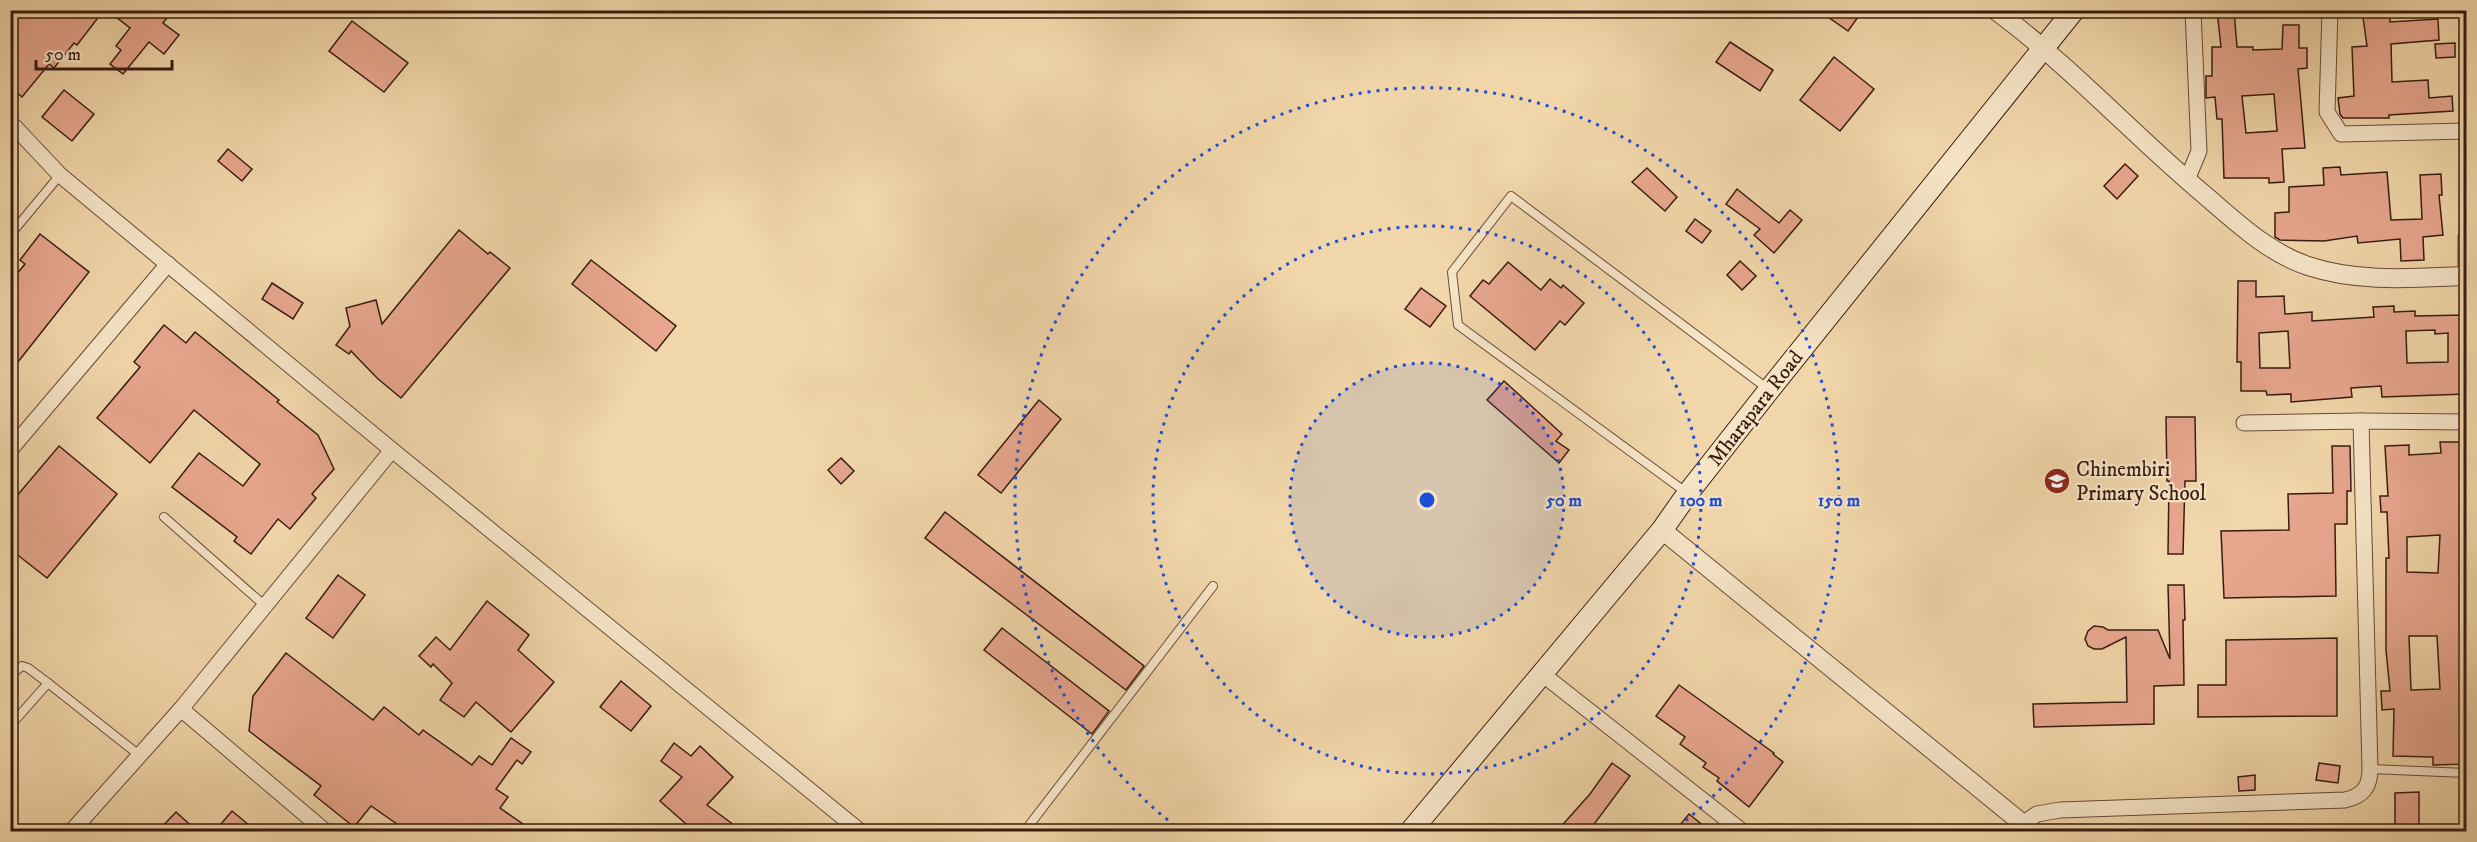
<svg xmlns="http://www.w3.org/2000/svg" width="2477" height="842" viewBox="0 0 2477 842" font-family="'IM FELL DW Pica',serif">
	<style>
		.building { fill: #e7a68e; stroke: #391c11; stroke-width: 1.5; fill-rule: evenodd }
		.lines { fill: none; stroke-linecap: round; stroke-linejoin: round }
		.service-casing { stroke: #674a37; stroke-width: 10 }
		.minor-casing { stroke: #674a37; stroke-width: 17 }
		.tertiary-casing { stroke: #674a37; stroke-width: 20 }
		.secondary-casing { stroke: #391c11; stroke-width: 23 }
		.service { stroke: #f6e4c7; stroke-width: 8 }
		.minor { stroke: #f6e4c7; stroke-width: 15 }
		.tertiary { stroke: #f6e4c7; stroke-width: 18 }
		.secondary { stroke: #f6e4c7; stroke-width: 21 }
		.ring { fill: none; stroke: #1d4ed8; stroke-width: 3; stroke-dasharray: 3 6 }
		.labels { text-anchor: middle; stroke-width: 4.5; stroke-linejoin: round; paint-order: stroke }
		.street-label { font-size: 21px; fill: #391c11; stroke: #f6e4c7 }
		.poi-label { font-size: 21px; fill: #391c11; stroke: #f6e4c7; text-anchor: start }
		.centre { fill: #1d4ed8; stroke: #f6e4c7; stroke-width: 3 }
		.ring-label { font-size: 18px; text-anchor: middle; font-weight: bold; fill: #1d4ed8; stroke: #f6e4c7; stroke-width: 4.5; stroke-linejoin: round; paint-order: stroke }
	</style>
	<rect width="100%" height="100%" fill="#f1d6a9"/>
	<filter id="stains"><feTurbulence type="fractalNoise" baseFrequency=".00333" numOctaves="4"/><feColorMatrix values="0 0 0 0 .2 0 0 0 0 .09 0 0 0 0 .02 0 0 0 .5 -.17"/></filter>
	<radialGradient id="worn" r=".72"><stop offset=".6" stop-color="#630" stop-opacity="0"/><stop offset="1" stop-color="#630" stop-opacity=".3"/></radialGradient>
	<g class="building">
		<polygon points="10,10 104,10 77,45 74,43 54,68 49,64 22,97 10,87"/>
		<polygon points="107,10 173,10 163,23 179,35 164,54 149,42 123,74 110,64 121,50 116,46 130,28"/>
		<polygon points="1818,10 1863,10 1848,31"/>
		<path d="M2217,10H2234L2237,47H2253V50L2282,49L2283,25H2299V48H2307V68L2298,69L2305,148L2282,149L2284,182L2269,183V178H2224L2222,119H2217L2215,97L2206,98V76H2212V47H2221ZM2274,94L2277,131L2246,133L2242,96Z"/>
		<polygon points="2362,10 2390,10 2390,22 2438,19 2439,40 2391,44 2392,82 2428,80 2429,98 2452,96 2453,111 2389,115 2389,118 2343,118 2340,114 2338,98 2354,96 2352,47 2367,46"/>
		<polygon points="352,21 408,63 384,92 329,51"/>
		<polygon points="1730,42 1773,70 1760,91 1716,62"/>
		<polygon points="2455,43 2455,57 2436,58 2435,44"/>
		<polygon points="1834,57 1874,89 1840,131 1800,100"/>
		<polygon points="64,90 94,114 72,141 42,117"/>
		<polygon points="228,149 252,169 242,181 218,161"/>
		<polygon points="2125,164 2138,176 2117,199 2104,186"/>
		<polygon points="2340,167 2341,175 2387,172 2391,220 2422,219 2420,175 2441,174 2442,195 2439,195 2443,235 2423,237 2424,260 2401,261 2400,239 2358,243 2357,236 2324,241 2280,240 2275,237 2275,213 2289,212 2289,187 2324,185 2323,168"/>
		<polygon points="1647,168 1677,197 1665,211 1632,182"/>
		<polygon points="1737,189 1779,223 1790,210 1802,220 1774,253 1754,235 1760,229 1726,204"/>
		<polygon points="1695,219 1711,231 1702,243 1686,231"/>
		<polygon points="459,230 488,254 490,252 510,268 401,398 377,378 351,351 349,354 336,345 350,326 346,308 376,300 382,324"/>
		<polygon points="40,234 89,272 10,372 10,282 25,264 20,260"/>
		<polygon points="591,260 676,326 656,351 572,284"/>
		<polygon points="1740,261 1756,276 1742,290 1727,275"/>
		<polygon points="1508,262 1541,290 1550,279 1561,288 1563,285 1584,303 1565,325 1560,321 1535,350 1470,296 1483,280 1489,284"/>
		<path d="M2238,281H2256V297L2284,296L2285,314L2312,312V321L2374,317L2373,307L2394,306V312L2415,311V316L2466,315V394L2382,397L2381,386L2351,388L2352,397L2291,402V394L2267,395L2266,391H2241V362H2237ZM2435,330V334L2448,333V362L2407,363L2406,331ZM2288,331L2290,368H2260L2259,333Z"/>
		<polygon points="272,283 303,303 293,319 262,299"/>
		<polygon points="1421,288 1446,306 1430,327 1405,309"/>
		<polygon points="164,325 186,343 195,332 279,400 277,402 318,435 334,469 312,494 316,498 290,529 278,519 251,554 234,541 237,537 172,487 199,453 243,486 260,464 194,410 150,463 97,418 140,367 134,362"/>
		<polygon points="1504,381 1562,434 1556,441 1569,450 1559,463 1487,400"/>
		<polygon points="1039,400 1061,419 1001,493 978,475"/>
		<polygon points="2166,417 2195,417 2196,481 2185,481 2183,554 2168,554 2169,481 2167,481"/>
		<path d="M2440,442H2465L2466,764L2433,765V757L2393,756L2394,709L2382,710L2381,691H2390L2386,650V558H2389L2387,512H2381L2380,496H2388L2385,446L2409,445V455L2441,453ZM2440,535L2438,573L2407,572V537ZM2409,636H2437L2440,689L2411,690Z"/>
		<polygon points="59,446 117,494 47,578 10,549 10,504"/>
		<polygon points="2332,446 2350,446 2351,491 2347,491 2347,524 2335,524 2336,596 2224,598 2221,531 2289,530 2288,494 2333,493"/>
		<polygon points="841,458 854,471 841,484 828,470"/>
		<polygon points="945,512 1144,666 1126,690 925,538"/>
		<polygon points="338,575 365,595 333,638 306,618"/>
		<polygon points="2168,585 2184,585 2185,620 2183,620 2184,685 2154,686 2154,724 2034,727 2033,704 2127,702 2126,637 2102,649 2094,649 2088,646 2085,639 2088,631 2094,626 2103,627 2108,630 2158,630 2170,659"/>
		<polygon points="487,601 529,635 518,650 554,682 511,732 476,702 464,717 440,700 452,683 433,664 431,667 419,656 436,637 450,650"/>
		<polygon points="1002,628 1109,711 1092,734 984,650"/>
		<polygon points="2337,638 2337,716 2198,717 2198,685 2226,685 2226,640"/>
		<polygon points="286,653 373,720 384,707 419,735 423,730 472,765 479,756 492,765 511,738 531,752 522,764 517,760 496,789 508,797 500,808 533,831 407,831 371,806 354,827 314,795 321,786 249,731 253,696"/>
		<polygon points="621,681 651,706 631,731 600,707"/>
		<polygon points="1679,685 1774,753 1773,754 1783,762 1749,807 1717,781 1719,778 1703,767 1706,763 1680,744 1685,737 1656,716"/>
		<polygon points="674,743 691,756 700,746 733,777 707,805 742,831 694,831 660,801 682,777 661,761"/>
		<polygon points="1612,763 1630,776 1589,831 1557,831 1590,794"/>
		<polygon points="2319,763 2340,766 2338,783 2316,780"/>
		<polygon points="2255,775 2255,790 2239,791 2238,777"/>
		<polygon points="2419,792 2419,831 2395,831 2395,793"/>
		<polygon points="232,811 256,831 215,831"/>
		<polygon points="176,812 197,831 158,831"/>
		<polygon points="1689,814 1710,831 1675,831"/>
	</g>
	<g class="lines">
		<g class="service-casing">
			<g id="service">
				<polyline points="10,235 60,175"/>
				<polyline points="1687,493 1458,325 1452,272 1511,196 1768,389"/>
				<polyline points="164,517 264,605"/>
				<polyline points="10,676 22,666 28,668 48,683"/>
				<polyline points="10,726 48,683 139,755"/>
				<polyline points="2370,769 2466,773"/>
				<polyline points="1024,832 1213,586"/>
			</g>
		</g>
		<g class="minor-casing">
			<g id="minor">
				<polyline points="2330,10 2327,112 2341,134 2466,131"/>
				<polyline points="10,122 60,175 392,450"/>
				<polyline points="2187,180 2199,151 2193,10"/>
				<polyline points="2466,276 2466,237"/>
				<polyline points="2244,423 2361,421 2466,422"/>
				<polyline points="10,450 168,264"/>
				<polyline points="1541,673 1743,832"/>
				<polyline points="181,709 326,832"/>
				<path d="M2024,823L2037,814L2060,810L2345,800C2363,796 2370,787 2370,769L2361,421"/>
				<polyline points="71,832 181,709 392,450 861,832"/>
			</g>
		</g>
		<g class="tertiary-casing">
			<g id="tertiary">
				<path d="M1995,10C2071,66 2135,137 2207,197C2237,223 2269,253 2308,266C2360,283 2413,278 2466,276"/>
				<polyline points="1662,530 2033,832"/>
			</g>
		</g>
		<g class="secondary-casing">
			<polyline id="secondary" points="1410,832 1662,530 1688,493 1769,390 2074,10"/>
		</g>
		<use href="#service" class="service"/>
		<use href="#minor" class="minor"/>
		<use href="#tertiary" class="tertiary"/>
		<use href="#secondary" class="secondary"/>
	</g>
	<circle cx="1427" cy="500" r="137" fill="#1d4ed8" fill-opacity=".12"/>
	<g class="ring">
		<circle cx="1427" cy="500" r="137"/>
		<circle cx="1427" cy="500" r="274"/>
		<path d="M1182 831A412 412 0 1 1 1672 831"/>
	</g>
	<defs>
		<g id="school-disc" transform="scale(1.35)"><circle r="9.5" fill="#8f2418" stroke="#f6e4c7"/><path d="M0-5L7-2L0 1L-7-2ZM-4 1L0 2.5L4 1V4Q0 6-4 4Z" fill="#fff"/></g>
	</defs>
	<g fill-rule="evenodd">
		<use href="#school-disc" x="2057" y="481"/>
	</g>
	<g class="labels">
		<g class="street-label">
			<text transform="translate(1755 408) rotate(-52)" y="7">Mharapara Road</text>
		</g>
		<g class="poi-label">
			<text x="2076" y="476">Chinembiri<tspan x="2076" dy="24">Primary School</tspan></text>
		</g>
	</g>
	<circle cx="1427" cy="500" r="9" class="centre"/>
	<g class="ring-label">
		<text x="1564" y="506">50 m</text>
		<text x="1701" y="506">100 m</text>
		<text x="1839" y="506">150 m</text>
	</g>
	<rect width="2477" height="842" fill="none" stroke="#f1d6a9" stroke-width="36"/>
	<rect x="12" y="12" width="2453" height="818" fill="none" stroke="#391c11" stroke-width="3"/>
	<rect x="18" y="18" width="2441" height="806" fill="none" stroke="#391c11" stroke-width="1.5"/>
	<path d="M36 60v9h136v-9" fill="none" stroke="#391c11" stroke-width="3"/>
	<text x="45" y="60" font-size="18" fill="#391c11" stroke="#f6e4c7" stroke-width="4.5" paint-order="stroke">50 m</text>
	<rect width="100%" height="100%" filter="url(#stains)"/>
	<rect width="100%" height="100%" fill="url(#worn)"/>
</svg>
